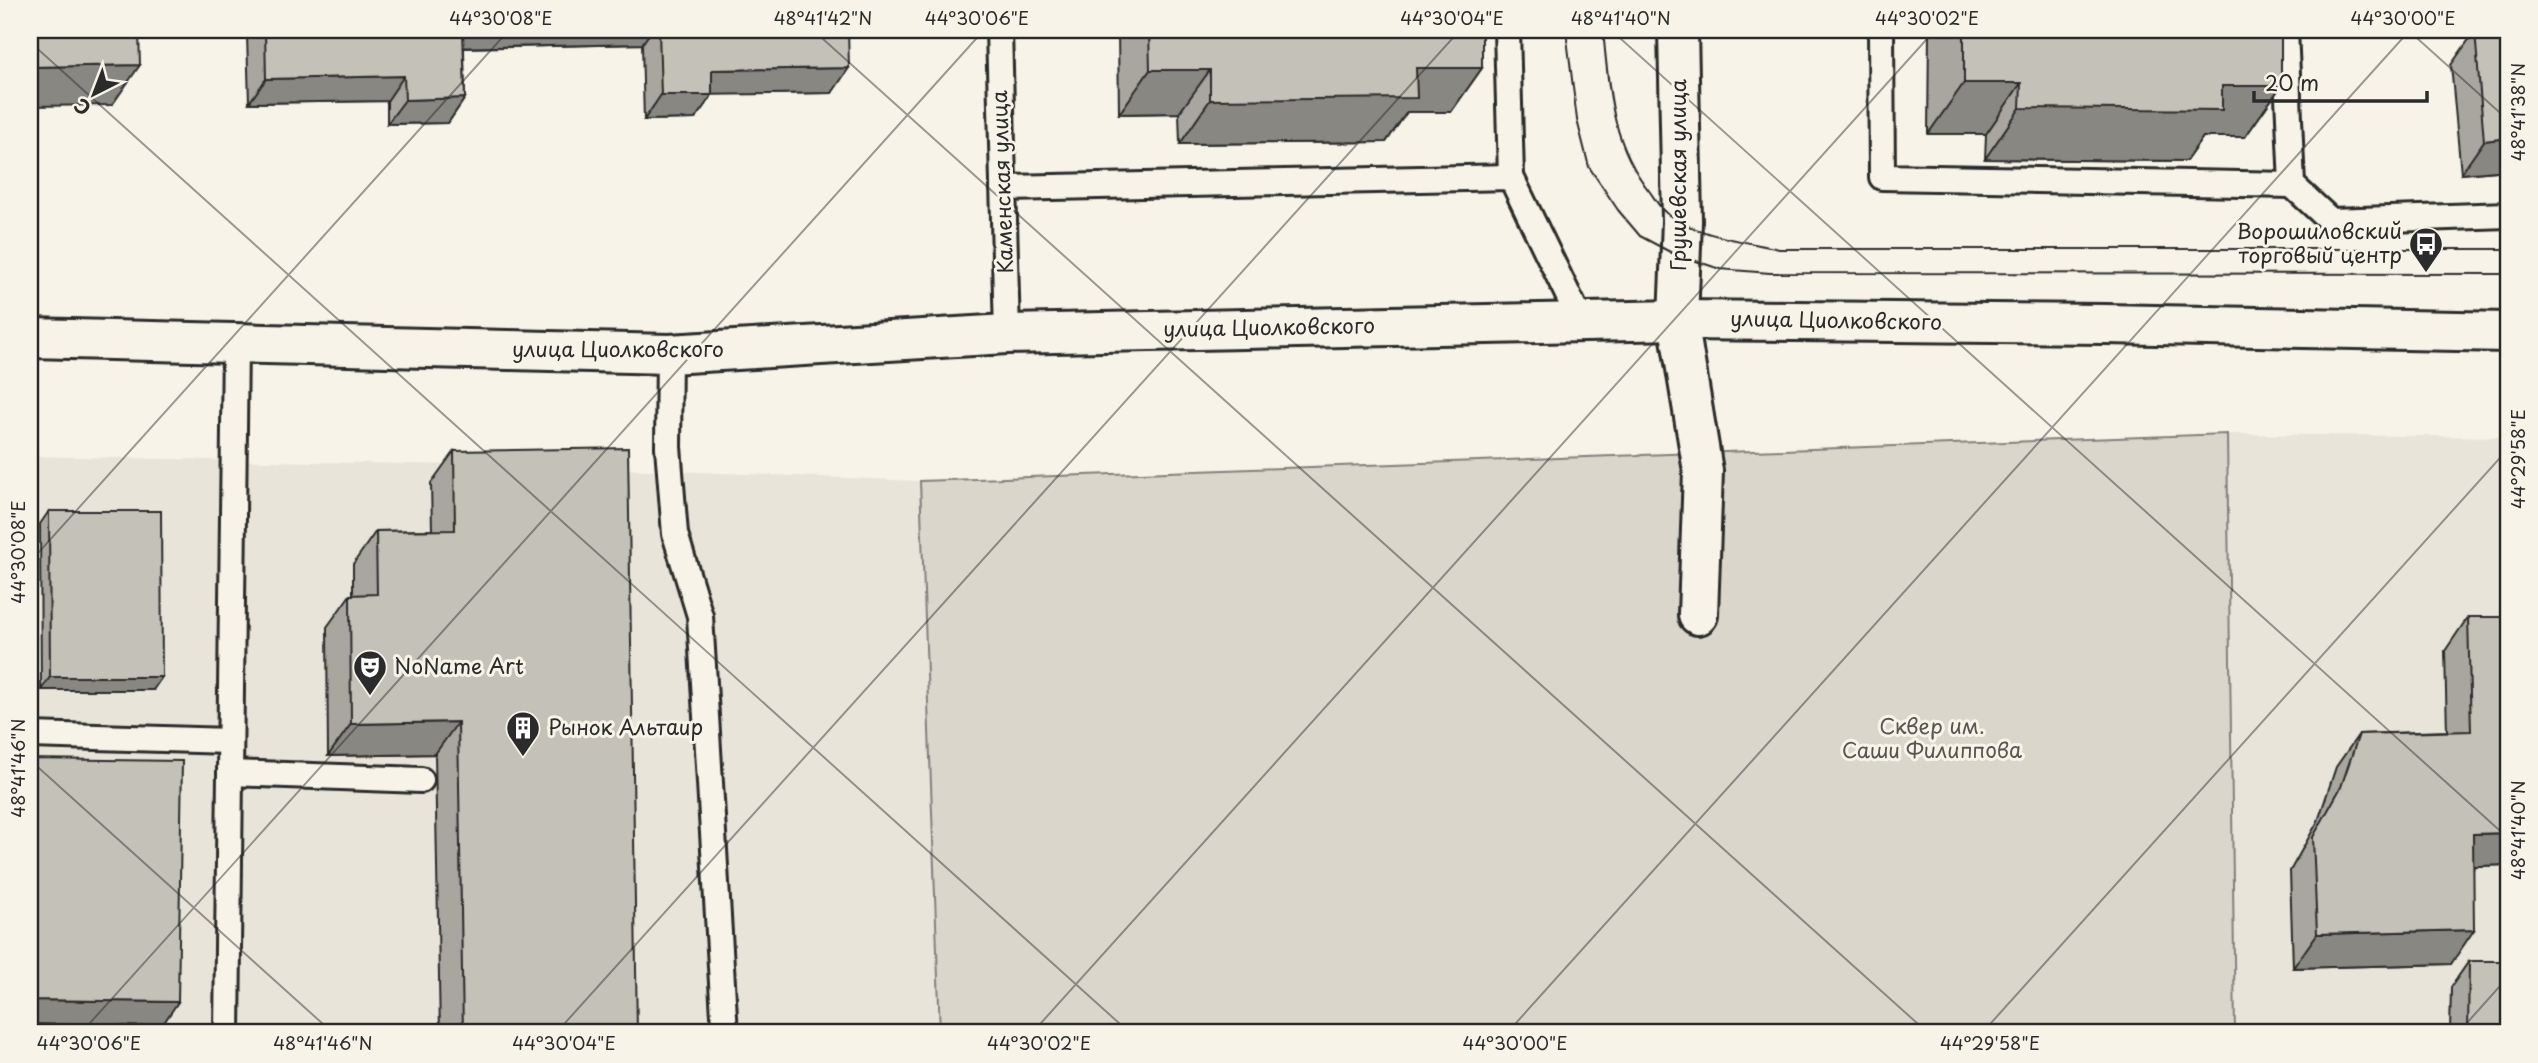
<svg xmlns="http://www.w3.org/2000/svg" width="2538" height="1063" viewBox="0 0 2538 1063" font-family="'Playpen Sans',sans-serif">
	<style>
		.built { fill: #e8e4da }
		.green { fill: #dad6cc; stroke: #82807c; stroke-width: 2 }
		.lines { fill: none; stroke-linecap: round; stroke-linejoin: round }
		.lane-casing { stroke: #2b2b2b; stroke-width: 30 }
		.street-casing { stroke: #2b2b2b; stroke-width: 44 }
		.secondary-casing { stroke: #2b2b2b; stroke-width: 44 }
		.lane { stroke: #f7f3e8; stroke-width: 24 }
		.street { stroke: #f7f3e8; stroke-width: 38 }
		.secondary { stroke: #f7f3e8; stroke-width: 38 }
		.tram { stroke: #2b2b2b; stroke-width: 2 }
		.wall { fill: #a9a69f; stroke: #2b2b2b; stroke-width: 2 }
		.shaded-wall { fill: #898782; stroke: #2b2b2b; stroke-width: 2 }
		.building { fill: #c4c1b9; stroke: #2b2b2b; stroke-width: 2 }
		.ticks { fill: none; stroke: #2b2b2b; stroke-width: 2; stroke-opacity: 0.45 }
		.labels { text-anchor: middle; stroke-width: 6; stroke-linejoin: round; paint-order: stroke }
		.street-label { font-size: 21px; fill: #2b2b2b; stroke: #f7f3e8 }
		.poi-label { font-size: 21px; fill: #2b2b2b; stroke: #f7f3e8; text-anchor: start }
		.park-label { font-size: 21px; fill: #575653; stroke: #f7f3e8 }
		.neatline { fill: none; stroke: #2b2b2b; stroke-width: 2.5 }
		.ticks-label { font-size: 18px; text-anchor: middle; fill: #2b2b2b }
	</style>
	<rect width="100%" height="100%" fill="#f7f3e8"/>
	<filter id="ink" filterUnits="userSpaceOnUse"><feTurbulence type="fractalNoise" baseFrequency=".0143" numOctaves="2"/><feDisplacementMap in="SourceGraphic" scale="14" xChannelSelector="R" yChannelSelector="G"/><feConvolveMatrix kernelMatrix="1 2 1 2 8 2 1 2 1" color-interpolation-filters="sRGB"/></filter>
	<g filter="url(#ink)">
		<g class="built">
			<polygon points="2227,434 2508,437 2508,1033 2235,1033"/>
			<polygon points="30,456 601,468 920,481 940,1033 30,1033"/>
		</g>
		<polygon class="green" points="2227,434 2235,1033 940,1033 920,481"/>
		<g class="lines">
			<g class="lane-casing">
				<g id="lane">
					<polyline points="999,30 1007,334"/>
					<polyline points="1507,30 1511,177"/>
					<polyline points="1881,30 1882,177 2292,185"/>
					<polyline points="2285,30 2292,185 2331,221 2508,215"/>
					<polyline points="1003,188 1511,177 1581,322"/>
					<polyline points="669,354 668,447 675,534 700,616 725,1033"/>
					<polyline points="30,735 230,741"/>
					<polyline points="230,773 421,780"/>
					<polyline points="227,1033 235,343"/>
				</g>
			</g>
			<g class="street-casing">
				<polyline id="street" points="1678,30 1682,221 1678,320 1703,471 1698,615"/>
			</g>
			<g class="secondary-casing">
				<polyline id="secondary" points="30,338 669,354 1007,334 1678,320 2105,324 2508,332"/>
			</g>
			<use href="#lane" class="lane"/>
			<use href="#street" class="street"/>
			<use href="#secondary" class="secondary"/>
			<g class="tram">
				<polyline points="1566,30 1577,120 1589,167 1618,210 1640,236 1672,253 1720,269 1770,273 2508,274"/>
				<path d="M1603,30C1609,90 1611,143 1650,192C1655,199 1660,208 1666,213C1696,236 1743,241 1779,249H2508"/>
			</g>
		</g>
		<g class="wall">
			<polygon points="251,30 848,30 832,93 712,94 695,119 644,120 642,44 464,48 465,98 448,123 387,124 387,101 249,103 247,35"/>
			<polygon points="1118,30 1482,30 1482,68 1451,112 1407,112 1386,142 1180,144 1179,113 1119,114"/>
			<polygon points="1929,30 2281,30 2281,86 2245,137 2203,137 2186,161 1985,159 1986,134 1928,134"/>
			<polygon points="2475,31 2508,170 2461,174 2451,65"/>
			<polygon points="454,451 637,1033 440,1033 435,754 328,756 327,627 350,595 353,595 353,564 376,531 432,530 431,483"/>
			<polygon points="49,511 153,690 41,690 40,524"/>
			<polygon points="2468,617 2508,617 2508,865 2474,866 2451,964 2293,968 2290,871 2318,821 2336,767 2359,734 2447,731 2445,651"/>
			<polygon points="2469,961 2508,1033 2450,1033 2451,987"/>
		</g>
		<g class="shaded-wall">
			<polygon points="459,30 652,30 642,44 446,48"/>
			<polygon points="140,65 112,105 30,106 30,67"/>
			<polygon points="849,68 832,93 695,95 712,70"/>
			<polygon points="1416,68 1482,68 1451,112 1407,112 1386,142 1180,144 1210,100"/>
			<polygon points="1150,70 1210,70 1179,113 1119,114"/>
			<polygon points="404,76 387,101 249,103 266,79"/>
			<polygon points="1964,83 2021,83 1986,134 1928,134"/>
			<polygon points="2222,86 2281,86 2245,137 2203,137 2186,161 1985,159 2020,108"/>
			<polygon points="661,95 712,95 695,119 644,120"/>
			<polygon points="465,98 448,123 387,124 405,100"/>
			<polygon points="2508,138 2508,170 2461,174 2484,141"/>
			<polygon points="50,677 162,677 153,690 41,690"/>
			<polygon points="458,722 435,754 328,756 351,724"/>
			<polygon points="2508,833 2508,865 2450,867 2473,834"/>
			<polygon points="2474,930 2451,964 2293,968 2317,934"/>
			<polygon points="30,1000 178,1002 161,1027 30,1024"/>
		</g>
		<g class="building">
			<polygon points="30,30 139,30 140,65 30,67"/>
			<polygon points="265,30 463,30 465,98 405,100 404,76 266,79"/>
			<polygon points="659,30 848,30 849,68 712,70 712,95 661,95"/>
			<polygon points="1149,30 1482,30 1482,68 1416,68 1417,98 1210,100 1210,70 1150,70"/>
			<polygon points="1964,30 2281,30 2281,86 2222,86 2222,110 2020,108 2021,83 1964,83"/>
			<polygon points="2488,30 2508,30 2508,138 2484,141 2475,31"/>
			<polygon points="628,448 637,1033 463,1033 458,722 351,724 350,595 377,594 376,531 455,530 454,451"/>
			<polygon points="49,511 161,511 162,677 50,677"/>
			<polygon points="2468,617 2508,617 2508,833 2473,834 2474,930 2317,934 2313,837 2341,787 2359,734 2471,731"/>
			<polygon points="30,759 182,761 178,1002 30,1000"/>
			<polygon points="2469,961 2508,961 2508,1033 2468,1033"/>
		</g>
	</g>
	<path class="ticks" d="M813,30L1928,1033M1611,30L2508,838M2408,30L2508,120M30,34L34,30M30,42L1130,1033M30,562L509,30M30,760L333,1033M81,1033L984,30M556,1033L1460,30M1032,1033L1935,30M1507,1033L2410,30M1982,1033L2508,449M2458,1033L2508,977"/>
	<defs>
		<g id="bus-pin" transform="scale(1.75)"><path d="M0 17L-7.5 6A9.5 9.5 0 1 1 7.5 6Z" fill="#2b2b2b" stroke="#f7f3e8"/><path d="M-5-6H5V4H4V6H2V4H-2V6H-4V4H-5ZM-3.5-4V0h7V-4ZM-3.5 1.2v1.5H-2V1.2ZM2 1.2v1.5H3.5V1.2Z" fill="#fff"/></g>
		<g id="theatre-pin" transform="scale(1.75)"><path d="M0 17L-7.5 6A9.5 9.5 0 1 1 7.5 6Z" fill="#2b2b2b" stroke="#f7f3e8"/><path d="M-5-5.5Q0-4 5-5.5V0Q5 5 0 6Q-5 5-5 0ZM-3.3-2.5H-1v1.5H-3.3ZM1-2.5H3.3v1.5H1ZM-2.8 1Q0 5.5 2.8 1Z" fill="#fff"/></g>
		<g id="building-pin" transform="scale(1.75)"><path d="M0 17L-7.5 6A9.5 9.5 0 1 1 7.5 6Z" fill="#2b2b2b" stroke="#f7f3e8"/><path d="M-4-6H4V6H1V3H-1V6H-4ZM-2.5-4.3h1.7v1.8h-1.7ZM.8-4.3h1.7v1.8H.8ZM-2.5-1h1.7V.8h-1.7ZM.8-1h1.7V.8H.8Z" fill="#fff"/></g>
	</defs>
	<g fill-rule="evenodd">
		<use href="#bus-pin" x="2426" y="244"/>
		<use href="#theatre-pin" x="370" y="667"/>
		<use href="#building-pin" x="523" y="728"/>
	</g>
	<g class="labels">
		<g class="street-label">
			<text transform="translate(1679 175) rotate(-90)" y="7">Грушевская улица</text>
			<text transform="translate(1003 182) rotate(-92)" y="7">Каменская улица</text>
			<text transform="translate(1836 321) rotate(1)" y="7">улица Циолковского</text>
			<text transform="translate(1269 328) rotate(-1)" y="7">улица Циолковского</text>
			<text x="618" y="357">улица Циолковского</text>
		</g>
		<g class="poi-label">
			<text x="2402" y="239" text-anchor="end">Ворошиловский<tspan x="2402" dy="24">торговый центр</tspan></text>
			<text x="394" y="674">NoName Art</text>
			<text x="548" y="735">Рынок Альтаир</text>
		</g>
		<g class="park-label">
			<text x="1932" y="734">Сквер им.<tspan x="1932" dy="24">Саши Филиппова</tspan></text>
		</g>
	</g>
	<rect width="2538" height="1063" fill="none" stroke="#f7f3e8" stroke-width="77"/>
	<g transform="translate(94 94) rotate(222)" stroke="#f7f3e8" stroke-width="5" paint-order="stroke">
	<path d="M0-5L12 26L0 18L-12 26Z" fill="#2b2b2b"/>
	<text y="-10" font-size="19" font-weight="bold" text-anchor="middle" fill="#2b2b2b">С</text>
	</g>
	<path d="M2254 91v10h173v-10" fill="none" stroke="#2b2b2b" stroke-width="3.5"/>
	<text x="2265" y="91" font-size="21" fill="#2b2b2b" stroke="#f7f3e8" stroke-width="5" paint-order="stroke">20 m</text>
	<rect x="38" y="38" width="2462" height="986" class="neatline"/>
	<g class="ticks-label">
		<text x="501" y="25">44°30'08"E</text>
		<text x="823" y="25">48°41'42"N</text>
		<text x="977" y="25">44°30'06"E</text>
		<text x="1452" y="25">44°30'04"E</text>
		<text x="1621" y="25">48°41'40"N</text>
		<text x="1927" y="25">44°30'02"E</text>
		<text x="2403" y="25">44°30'00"E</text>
		<text transform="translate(2519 112) rotate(-90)" y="6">48°41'38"N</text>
		<text transform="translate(2519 459) rotate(-90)" y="6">44°29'58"E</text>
		<text transform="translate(19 552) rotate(-90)" y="6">44°30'08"E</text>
		<text transform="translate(19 768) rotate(-90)" y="6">48°41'46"N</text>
		<text transform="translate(2519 830) rotate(-90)" y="6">48°41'40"N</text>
		<text x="89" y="1050">44°30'06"E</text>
		<text x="323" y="1050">48°41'46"N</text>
		<text x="564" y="1050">44°30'04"E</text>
		<text x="1039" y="1050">44°30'02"E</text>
		<text x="1515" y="1050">44°30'00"E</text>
		<text x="1990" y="1050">44°29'58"E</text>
	</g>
</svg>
